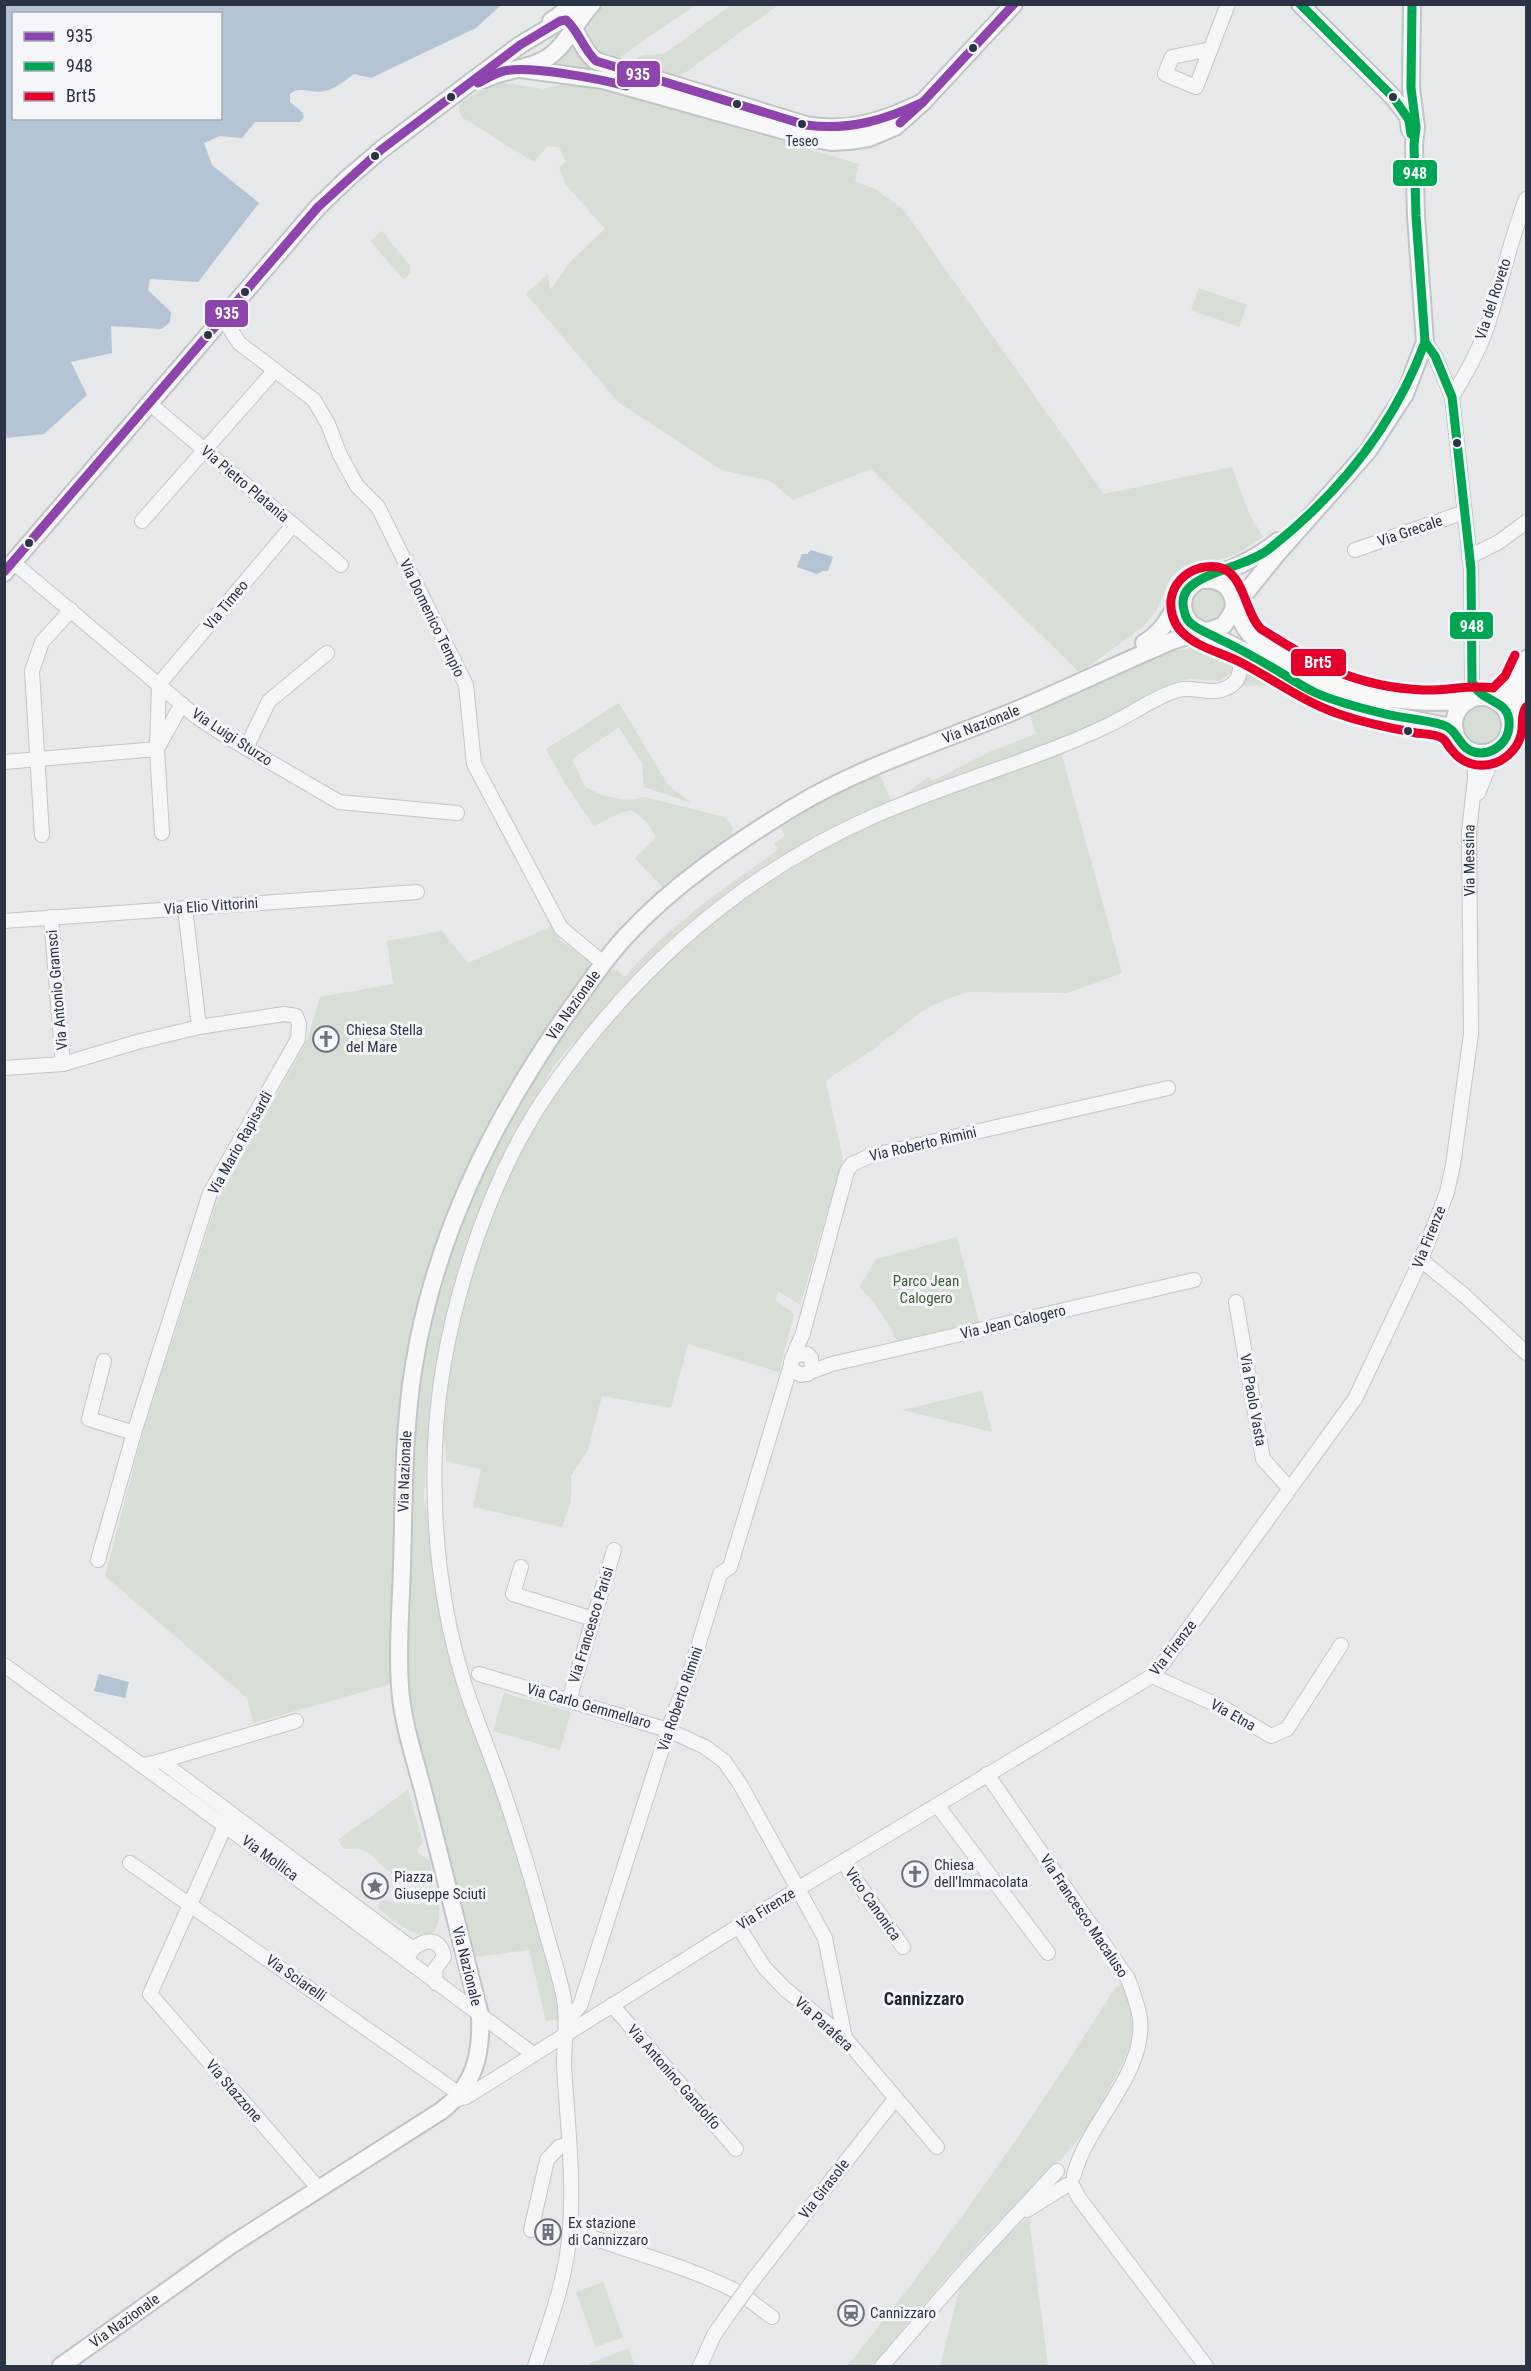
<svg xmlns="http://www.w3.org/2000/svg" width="1531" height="2371" viewBox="0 0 1531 2371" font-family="'Roboto Condensed',sans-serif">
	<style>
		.green { fill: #d6ded6 }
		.water { fill: #b4c4d5; fill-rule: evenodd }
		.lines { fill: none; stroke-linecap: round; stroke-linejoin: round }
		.minor-casing { stroke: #c4c6c8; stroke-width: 16 }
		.major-casing { stroke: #c2c5c8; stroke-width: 20 }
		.minor { stroke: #f5f6f7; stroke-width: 14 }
		.major { stroke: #f8f8f8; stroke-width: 16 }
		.minor-bridge-casing { stroke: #c4c6c8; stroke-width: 16; stroke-linecap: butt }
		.minor-bridge { stroke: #f5f6f7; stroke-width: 14 }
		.bus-1-casing { stroke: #f4f6f9; stroke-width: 14 }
		.bus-2-casing { stroke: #f4f6f9; stroke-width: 14 }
		.bus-3-casing { stroke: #f4f6f9; stroke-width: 14 }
		.bus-1 { stroke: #8e44ad; stroke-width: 9 }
		.bus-2 { stroke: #00a651; stroke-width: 9 }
		.bus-3 { stroke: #e4002b; stroke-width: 9 }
		.bus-dot { fill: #2b3445; stroke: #f4f6f9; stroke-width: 2 }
		.labels { text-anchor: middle; stroke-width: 6; stroke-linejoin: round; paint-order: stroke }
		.bus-label { font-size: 14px; fill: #2b3445; stroke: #f4f6f9 }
		.street-label { font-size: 15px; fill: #2b3445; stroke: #f4f6f9 }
		.poi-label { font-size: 15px; fill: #2b3445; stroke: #f4f6f9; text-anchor: start }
		.park-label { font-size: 15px; fill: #3f6138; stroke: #f4f6f9 }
		.quarter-label { font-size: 18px; font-weight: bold; fill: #1d2536; stroke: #f4f6f9 }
		.line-badge { stroke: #f4f6f9; stroke-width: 2 }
		.badge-label { font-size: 16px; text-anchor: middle; font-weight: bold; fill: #fff }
	</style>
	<rect width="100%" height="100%" fill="#e6e8ea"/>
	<g class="green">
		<path d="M602,5H695L616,60C591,54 583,39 589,14Z"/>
		<polygon points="731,5 778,5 675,80 629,64 642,55 664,54"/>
		<polygon points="573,36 603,71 602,72 538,65"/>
		<path d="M500,82L543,89L562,84L619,93L859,164L855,181L875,189L903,209L1104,494L1232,467L1250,516L1263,537C1250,546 1237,555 1222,559C1208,563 1196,559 1183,567C1164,578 1165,600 1152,616C1133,640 1102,652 1081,674L871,469L793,500L770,481L722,470L619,403L526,294L548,274L550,290L571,261L605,229L566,185L559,167L566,162L559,147L548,146L534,162L463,118L460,113L459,104L484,88Z"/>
		<polygon points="382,231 410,266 410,273 404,280 370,241"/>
		<polygon points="1199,288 1247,305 1239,327 1191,310"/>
		<circle cx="1208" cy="605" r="18"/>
		<path d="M1190,648C1209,648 1234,646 1234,671L1220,681L1190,679L1173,682L1147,695L1121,713L774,865L569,1048L553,1067L488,1187L468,1238L451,1301L431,1441L426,1457L424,1500L432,1525L440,1599L552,1967L559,2019L546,2021L529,1950L475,1957L435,1808L408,1689L407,1639L414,1416L421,1361L434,1303L454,1238L480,1177L528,1085L602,975L608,970H617L625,977C668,926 724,888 778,850L774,843L785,836L779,825L828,797L879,774L892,802L929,777L932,781L989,752L1036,734L1029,712L1118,673L1119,675L1168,653Z"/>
		<polygon points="1247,661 1284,684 1284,685 1241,686 1247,672"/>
		<polygon points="619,703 668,785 692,803 644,787 642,763 619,727 572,759 585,787 604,796 628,800 645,797 725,817 733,828 731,841 681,874 663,888 635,858 656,837 646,821 631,810 620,813 594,826 565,783 546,749"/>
		<circle cx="1482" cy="726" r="19"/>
		<polygon points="1061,752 1122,973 1068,993 969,992 944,1000 922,1011 875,1048 829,1078 826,1082 843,1159 800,1305 778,1291 776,1300 794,1314 779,1372 688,1344 671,1408 602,1396 588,1450 571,1476 571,1501 562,1527 473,1507 481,1469 446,1461 443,1425 447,1372 474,1260 506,1175 550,1096 618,1005 736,897 871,821"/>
		<polygon points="552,926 560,940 594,964 547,1027 491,1123 461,1184 439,1238 417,1309 405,1362 401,1416 394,1683 253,1723 247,1698 105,1576 144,1428 217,1201 307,1041 320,997 393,984 387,941 442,931 468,963"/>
		<path d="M957,1237L979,1322L897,1341C887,1320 876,1303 859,1287L876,1259Z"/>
		<polygon points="982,1391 992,1432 902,1410"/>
		<polygon points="504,1693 571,1712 560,1750 493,1731"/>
		<path d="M408,1790L423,1842L417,1849L418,1854L430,1860L432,1878C420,1878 405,1879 394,1874C372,1863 377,1845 344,1849L338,1840Z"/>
		<path d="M382,1900L395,1903L439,1905C442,1961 400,1925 379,1909L378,1905Z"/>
		<path d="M1122,1984C1144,2023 1131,2049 1111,2085C1099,2106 1088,2129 1072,2147C1040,2182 1004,2213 973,2248C938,2286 905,2327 872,2366H847C903,2297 957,2225 1008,2151C1046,2097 1080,2042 1116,1987Z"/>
		<polygon points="1029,2218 1048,2366 940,2366 960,2287 1018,2225"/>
		<polygon points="603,2282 623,2337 596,2347 576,2292"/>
		<polygon points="628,2348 635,2366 590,2366 589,2364"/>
	</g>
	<g class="water">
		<path d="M5,4H501V5L476,28L371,78L354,74C344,81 337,88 325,91C314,94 298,85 290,94V102L302,112L304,117L300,122H255L242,138L220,136L204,143L212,165L259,203L198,282L150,279L148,290L171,312L170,322L162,329L111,326L112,353L71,362L87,395L44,434L5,438ZM14,14H220V118H14Z"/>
		<polygon points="811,550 833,557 828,571 823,571 817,574 797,567 802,554 807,554"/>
		<polygon points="99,1674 129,1682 125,1698 94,1691"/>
	</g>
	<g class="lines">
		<g class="minor-casing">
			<g id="minor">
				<polyline points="1211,49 1172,57 1165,74 1196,87 1228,4"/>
				<polyline points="221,319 227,324 239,343 314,400 328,424 340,455 357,486 378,507 466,685 474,764 561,928 603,963"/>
				<polyline points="1425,342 1435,356 1452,397 1471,569 1472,682 1478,693 1485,698"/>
				<path d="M1452,397C1465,375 1479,351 1487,327C1501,284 1510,241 1526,199"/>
				<polyline points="150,404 341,565"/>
				<polyline points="142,521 275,370"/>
				<polyline points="1355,550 1465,512"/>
				<polyline points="1469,557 1499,542 1526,522"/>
				<polyline points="14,563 198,718 224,735 339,802 457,813"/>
				<polyline points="158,747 182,704"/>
				<polyline points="246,748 269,701 327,653"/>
				<polyline points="157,749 159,684 293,525"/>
				<polyline points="4,762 157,749 162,833"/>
				<polyline points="1478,793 1496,749"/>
				<polyline points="42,835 32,671 42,642 71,610"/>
				<polyline points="185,908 199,1027"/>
				<polyline points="51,917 63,1064"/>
				<polyline points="4,921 417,892"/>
				<polyline points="4,1068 63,1064 137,1042 199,1027 284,1014 296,1016 299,1024 298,1039 210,1193 134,1433 98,1560"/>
				<polyline points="1421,1260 1465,1296 1526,1353"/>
				<polyline points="1236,1302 1263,1459 1289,1488"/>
				<polyline points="792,1359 803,1333 847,1171 852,1164 870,1156 1168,1088"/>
				<polyline points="104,1361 89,1419 134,1433"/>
				<polyline points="808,1374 812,1369 811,1358 807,1354 796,1355 791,1362 792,1370 802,1375 832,1364 1194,1280"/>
				<polyline points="521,1567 513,1594 593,1619"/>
				<polyline points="4,1665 287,1871 533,2054"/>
				<polyline points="479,1674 668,1730 705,1747 724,1761 740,1784 825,1938 845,2038"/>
				<polyline points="1152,1676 1224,1708 1271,1736 1287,1729 1341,1645"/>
				<polyline points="569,1700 614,1550"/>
				<polyline points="161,1761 296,1721"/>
				<polyline points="143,1765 161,1761 413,1949 406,1959"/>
				<path d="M987,1774L1128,1979C1133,1992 1138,2005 1140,2019C1146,2074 1087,2123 1074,2175"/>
				<polyline points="937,1805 1048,1953"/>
				<polyline points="225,1826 150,1994 319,2189"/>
				<polyline points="843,1862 903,1947"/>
				<polyline points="130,1863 461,2095"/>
				<polyline points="738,1926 764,1967 785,1989 845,2038 937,2147"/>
				<path d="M413,1949C426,1938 440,1938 444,1957L435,1969L436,1983"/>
				<polyline points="612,2005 736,2149"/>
				<polyline points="567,2020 580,2006 668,1730 692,1666 720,1574 730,1567 791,1365"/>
				<path id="s1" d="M455,2100L466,2097L809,1882L1152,1676L1164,1662L1355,1399L1421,1260L1447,1192L1453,1165L1471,1034L1469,832L1475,778V767L1466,748"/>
				<polyline points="1071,2183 1079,2198 1206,2366"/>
				<polyline points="1027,2210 1067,2185"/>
				<path d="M570,2229C624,2251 682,2264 734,2290C747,2297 759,2308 772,2317"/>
				<polyline points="531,2230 547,2160 559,2147 569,2144"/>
				<polyline points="753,2280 895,2099"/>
				<path d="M535,2366C550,2322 567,2276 570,2229C574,2174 567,2119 564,2065C564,2043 568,2021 564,1999C560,1978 553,1957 547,1936C533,1883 517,1830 499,1779C488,1748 475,1717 465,1686C441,1611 432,1527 435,1448C439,1331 484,1183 552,1087C635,969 742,874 874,816C951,782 1033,761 1109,725C1132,714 1154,697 1178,690C1192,686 1207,694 1221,690C1244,684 1243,663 1235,646"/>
				<polyline points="700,2366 714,2335 728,2315"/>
				<polyline points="882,2366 967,2268 1057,2171"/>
			</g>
		</g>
		<g class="major-casing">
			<g id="major">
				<polyline points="1300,4 1393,97 1408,116 1410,130"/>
				<polyline points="551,21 575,4"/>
				<polyline points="520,69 603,80 810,138 831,142 849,141 869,138 895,127 923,102 1014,4"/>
				<path d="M485,79C505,69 528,70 547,58C567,45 576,21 592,4"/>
				<path d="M4,573L318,207L348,178L382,149L520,45L560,21L566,20C579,29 580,49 596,61L806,125C849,133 884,121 923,102"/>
				<path d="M1204,580C1223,578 1237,592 1233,612"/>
				<path d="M1185,594C1181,606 1183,615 1192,625L1250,654L1317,693L1376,712L1446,726L1455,731"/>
				<path d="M1234,602C1240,619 1244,631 1258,642C1278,651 1295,665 1314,675C1363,700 1415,704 1468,701"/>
				<path d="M1144,643C1171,628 1173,600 1196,582C1226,571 1253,562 1278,541"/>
				<circle cx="1482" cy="725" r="28"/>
				<path d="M1495,701C1512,692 1521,677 1526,659"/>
				<polyline points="1509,718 1511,710 1526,687"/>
				<path id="s2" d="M61,2366L231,2245L441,2111C474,2086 482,2056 480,2015C462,1944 444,1873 426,1802C417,1765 402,1723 400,1686C397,1646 401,1606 402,1566C404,1499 403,1432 414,1365C435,1236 492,1122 566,1015C586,988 604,959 627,935C674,884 735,843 794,807C862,766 940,742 1012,712C1066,689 1118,664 1172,641C1189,634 1208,633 1224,625L1243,596L1277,554L1368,451L1405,394L1425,342L1416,216L1414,145L1416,127L1411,88L1412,4"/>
			</g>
		</g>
		<use href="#minor" class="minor"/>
		<use href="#major" class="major"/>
		<g class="minor-bridge-casing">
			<polyline id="minor-bridge" points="728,2315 753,2280"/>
		</g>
		<use href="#minor-bridge" class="minor-bridge"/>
		<g class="bus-1-casing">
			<g id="bus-1">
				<path d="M478,83C486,79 495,73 504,71C528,65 600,79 626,86"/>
				<polyline points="900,123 923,102 1014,4"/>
				<path d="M4,572L318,207L382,149L520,45L560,21L566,20C579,31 583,49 596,61L806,125C849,131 885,120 923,102"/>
			</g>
		</g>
		<g class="bus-2-casing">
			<g id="bus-2">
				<polyline points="1300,4 1393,97 1409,120 1411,134"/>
				<polyline points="1412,4 1411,88 1416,127 1414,145 1416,216 1425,342"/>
				<path d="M1425,342L1435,356L1452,397L1471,569L1472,682C1482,705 1512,698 1509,727C1508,741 1496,752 1482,753C1458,753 1460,730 1443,725C1422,719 1399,718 1377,712C1357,707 1334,701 1316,693C1301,686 1287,676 1273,668C1256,658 1239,648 1221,640C1212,635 1201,631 1193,625C1188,622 1185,616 1184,610C1182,603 1183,595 1188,589C1204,571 1248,566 1269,549C1339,494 1394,426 1425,342Z"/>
			</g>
		</g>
		<g class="bus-3-casing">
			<path id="bus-3" d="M1515,655L1505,676L1493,688C1471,684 1447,691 1424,690C1354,687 1317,664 1261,629C1241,610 1246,557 1200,568C1185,572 1173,584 1171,600C1170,610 1173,622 1180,630C1195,647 1220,652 1240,662C1275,680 1306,704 1345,716C1368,724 1392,728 1416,733C1423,734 1436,734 1442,738C1446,740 1448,746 1451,749C1461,763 1478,769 1495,763C1509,758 1521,744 1522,729C1523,720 1521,715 1526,707"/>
		</g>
		<use href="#bus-1" class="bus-1"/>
		<use href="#bus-2" class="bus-2"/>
		<use href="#bus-3" class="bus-3"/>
	</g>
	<defs>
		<g id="church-ring" transform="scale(1.35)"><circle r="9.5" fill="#f4f6f9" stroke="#6c737f" stroke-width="1.5"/><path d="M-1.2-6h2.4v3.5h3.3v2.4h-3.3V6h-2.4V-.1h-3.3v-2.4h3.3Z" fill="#6c737f"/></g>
		<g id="sight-ring" transform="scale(1.35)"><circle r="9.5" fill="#f4f6f9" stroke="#6c737f" stroke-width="1.5"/><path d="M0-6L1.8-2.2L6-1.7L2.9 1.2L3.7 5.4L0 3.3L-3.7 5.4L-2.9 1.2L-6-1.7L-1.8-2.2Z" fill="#6c737f"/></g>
		<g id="building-ring" transform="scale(1.35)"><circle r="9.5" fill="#f4f6f9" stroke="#6c737f" stroke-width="1.5"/><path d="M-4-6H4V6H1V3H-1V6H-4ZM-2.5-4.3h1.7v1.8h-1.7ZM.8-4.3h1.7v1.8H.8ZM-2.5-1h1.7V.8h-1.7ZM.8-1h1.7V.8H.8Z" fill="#6c737f"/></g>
		<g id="station-ring" transform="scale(1.35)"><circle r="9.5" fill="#f4f6f9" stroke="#6c737f" stroke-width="1.5"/><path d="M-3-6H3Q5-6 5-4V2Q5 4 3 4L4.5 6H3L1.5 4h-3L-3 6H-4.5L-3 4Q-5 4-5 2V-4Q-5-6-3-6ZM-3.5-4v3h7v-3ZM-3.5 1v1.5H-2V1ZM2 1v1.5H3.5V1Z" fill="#6c737f"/></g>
	</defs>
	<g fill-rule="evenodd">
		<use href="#church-ring" x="326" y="1039"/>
		<use href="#church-ring" x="915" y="1874"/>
		<use href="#sight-ring" x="375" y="1886"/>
		<use href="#building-ring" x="548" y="2232"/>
		<use href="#station-ring" x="851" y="2313"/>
	</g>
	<g class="bus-dot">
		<circle cx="973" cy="48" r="5"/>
		<circle cx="451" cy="97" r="5"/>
		<circle cx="1393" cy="97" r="5"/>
		<circle cx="737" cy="104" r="5"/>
		<circle cx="802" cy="124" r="5"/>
		<circle cx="375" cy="156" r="5"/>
		<circle cx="245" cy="292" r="5"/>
		<circle cx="208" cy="335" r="5"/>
		<circle cx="1457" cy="443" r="5"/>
		<circle cx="29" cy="543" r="5"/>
		<circle cx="1408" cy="731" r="5"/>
	</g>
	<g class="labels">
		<g class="bus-label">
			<text x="802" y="146">Teseo</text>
		</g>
		<g class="street-label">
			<text transform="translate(1493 299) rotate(-72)" y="5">Via del Roveto</text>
			<text transform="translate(245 484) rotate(40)" y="5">Via Pietro Platania</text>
			<text transform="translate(1410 531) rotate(-19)" y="5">Via Grecale</text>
			<text transform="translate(226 605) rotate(-50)" y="5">Via Timeo</text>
			<text transform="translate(432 618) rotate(64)" y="5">Via Domenico Tempio</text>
			<text dy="5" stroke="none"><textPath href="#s2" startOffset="2128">Via Nazionale</textPath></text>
			<text transform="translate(232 737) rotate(33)" y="5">Via Luigi Sturzo</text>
			<text dy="5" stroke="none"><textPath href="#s1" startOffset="1720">Via Messina</textPath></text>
			<text transform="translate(211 906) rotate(-4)" y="5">Via Elio Vittorini</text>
			<text transform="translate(57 990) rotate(-95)" y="5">Via Antonio Gramsci</text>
			<text dy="5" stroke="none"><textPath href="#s2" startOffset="1624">Via Nazionale</textPath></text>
			<text transform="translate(240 1143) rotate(-61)" y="5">Via Mario Rapisardi</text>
			<text transform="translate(923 1144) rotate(-13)" y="5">Via Roberto Rimini</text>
			<text transform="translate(1429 1237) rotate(-68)" y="5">Via Firenze</text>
			<text transform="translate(1013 1322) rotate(-13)" y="5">Via Jean Calogero</text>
			<text transform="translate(1253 1400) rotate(80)" y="5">Via Paolo Vasta</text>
			<text dy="5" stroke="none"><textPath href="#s2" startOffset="1120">Via Nazionale</textPath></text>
			<text transform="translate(591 1625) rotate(-73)" y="5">Via Francesco Parisi</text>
			<text transform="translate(1173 1648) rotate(-52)" y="5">Via Firenze</text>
			<text transform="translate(680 1699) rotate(-71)" y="5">Via Roberto Rimini</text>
			<text transform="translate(589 1706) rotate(16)" y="5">Via Carlo Gemmellaro</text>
			<text transform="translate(1233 1715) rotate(29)" y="5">Via Etna</text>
			<text transform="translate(270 1858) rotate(36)" y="5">Via Mollica</text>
			<text transform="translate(873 1904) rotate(55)" y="5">Vico Canonica</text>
			<text transform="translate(766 1909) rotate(-32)" y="5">Via Firenze</text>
			<text transform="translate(1084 1916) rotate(56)" y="5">Via Francesco Macaluso</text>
			<text transform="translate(467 1966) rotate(76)" y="5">Via Nazionale</text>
			<text transform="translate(296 1978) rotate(35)" y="5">Via Sciarelli</text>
			<text transform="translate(824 2024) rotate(42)" y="5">Via Parafera</text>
			<text transform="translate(674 2077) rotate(49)" y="5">Via Antonino Gandolfo</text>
			<text transform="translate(234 2091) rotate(49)" y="5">Via Stazzone</text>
			<text transform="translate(824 2189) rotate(-52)" y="5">Via Girasole</text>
			<text dy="5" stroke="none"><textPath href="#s2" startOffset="78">Via Nazionale</textPath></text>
		</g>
		<g class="poi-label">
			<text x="346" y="1035">Chiesa Stella<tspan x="346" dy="17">del Mare</tspan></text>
			<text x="934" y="1870">Chiesa<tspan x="934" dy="17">dell'Immacolata</tspan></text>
			<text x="394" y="1882">Piazza<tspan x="394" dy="17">Giuseppe Sciuti</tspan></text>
			<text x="568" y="2228">Ex stazione<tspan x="568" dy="17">di Cannizzaro</tspan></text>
			<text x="870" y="2318">Cannizzaro</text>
		</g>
		<g class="park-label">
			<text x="926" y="1286">Parco Jean<tspan x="926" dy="17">Calogero</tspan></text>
		</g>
		<g class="quarter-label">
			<text x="924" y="2005">Cannizzaro</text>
		</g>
	</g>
	<g class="line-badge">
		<rect x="616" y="60" width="45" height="28" rx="6" fill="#8e44ad"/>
		<rect x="1392" y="159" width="46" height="28" rx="6" fill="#00a651"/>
		<rect x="204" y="299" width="45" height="29" rx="6" fill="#8e44ad"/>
		<rect x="1449" y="611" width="45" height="29" rx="6" fill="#00a651"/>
		<rect x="1290" y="648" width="57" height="29" rx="6" fill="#e4002b"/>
	</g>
	<g class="badge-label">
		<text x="638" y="80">935</text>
		<text x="1415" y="179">948</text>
		<text x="227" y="319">935</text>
		<text x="1472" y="632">948</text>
		<text x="1318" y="668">Brt5</text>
	</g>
	<rect width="1531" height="2371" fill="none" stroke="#2b3445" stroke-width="12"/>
	<rect x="12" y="12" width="210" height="108" fill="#f4f6f9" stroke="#a4a8b1" stroke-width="1.5"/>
	<rect x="24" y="32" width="30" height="9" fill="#8e44ad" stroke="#a4a8b1" stroke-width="1.5"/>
	<text x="66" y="42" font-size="18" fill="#2b3445">935</text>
	<rect x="24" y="62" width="30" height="9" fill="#00a651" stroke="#a4a8b1" stroke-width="1.5"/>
	<text x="66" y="72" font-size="18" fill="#2b3445">948</text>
	<rect x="24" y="92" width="30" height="9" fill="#e4002b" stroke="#a4a8b1" stroke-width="1.5"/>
	<text x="66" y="102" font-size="18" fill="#2b3445">Brt5</text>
</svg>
